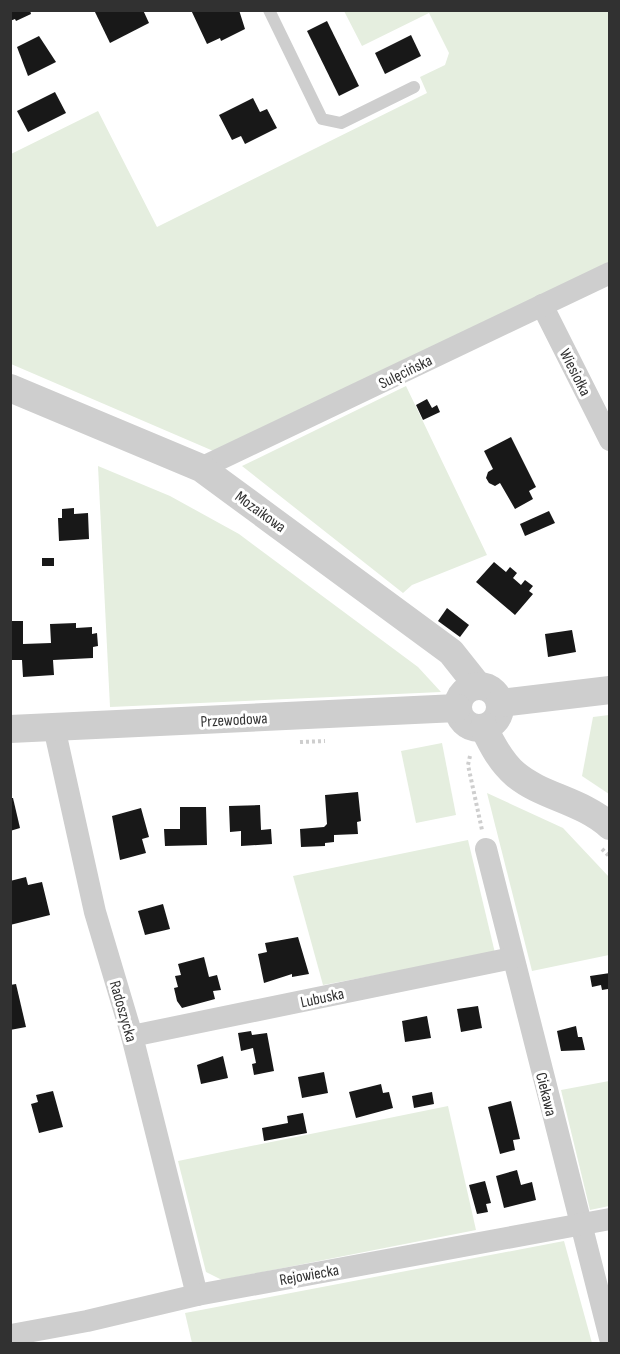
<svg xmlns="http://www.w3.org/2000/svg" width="620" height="1354" viewBox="0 0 620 1354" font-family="'Sofia Sans Condensed',sans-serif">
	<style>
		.green { fill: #e5eedf }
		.building { fill: #181818 }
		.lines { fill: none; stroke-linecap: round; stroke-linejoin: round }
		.path { stroke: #cecece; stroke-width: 4; stroke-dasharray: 3 3; stroke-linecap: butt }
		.service { stroke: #cecece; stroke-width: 12 }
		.minor { stroke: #cecece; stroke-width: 22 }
		.tertiary { stroke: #cecece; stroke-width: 28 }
		.labels { text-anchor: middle; stroke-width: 6; stroke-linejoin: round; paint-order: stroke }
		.street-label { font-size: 16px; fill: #313131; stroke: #fff }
	</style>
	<rect width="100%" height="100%" fill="#fff"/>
	<g class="green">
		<polygon points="344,11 609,11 609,264 218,453 11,364 11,154 98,111 157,227 427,93 420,77 445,65 449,53 429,13 362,46"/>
		<polygon points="406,386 487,555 412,585 403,593 242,466"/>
		<polygon points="98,466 170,496 239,534 418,667 441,692 110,707"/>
		<polygon points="609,715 610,715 609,794 582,776 593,717"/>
		<polygon points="442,743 456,815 416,823 401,751"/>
		<polygon points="487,793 563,828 609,877 609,955 532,971"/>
		<polygon points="468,840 495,953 323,985 293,876"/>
		<polygon points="609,1081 609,1206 590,1210 561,1090"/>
		<polygon points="448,1106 476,1230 222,1280 206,1272 178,1161"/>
		<polygon points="564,1241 592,1343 192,1343 185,1313"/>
	</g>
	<g class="building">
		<polygon points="10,10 30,10 31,14 16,21 15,19 10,21"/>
		<polygon points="94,10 143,10 149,23 110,43"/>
		<polygon points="191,10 239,10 245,29 221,41 220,38 207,44"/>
		<polygon points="327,21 359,86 339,96 307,31"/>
		<polygon points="411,35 421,56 385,74 375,53"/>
		<polygon points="39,36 56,62 28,76 17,47"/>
		<polygon points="55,92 66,113 28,132 17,111"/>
		<polygon points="253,98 260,112 267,109 277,128 245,144 241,136 232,140 219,115"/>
		<polygon points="427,399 432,408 437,405 440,412 423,420 416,405"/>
		<polygon points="511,437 536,487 529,491 533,499 515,509 500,483 495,486 489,483 486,478 488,472 493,469 484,451"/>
		<polygon points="74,508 74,514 88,513 89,539 59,541 58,518 62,518 62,509"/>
		<polygon points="549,511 555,523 525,536 520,524"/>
		<rect x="42" y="558" width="12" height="8"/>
		<polygon points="494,562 506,572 510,567 517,573 513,578 521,585 525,580 533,586 529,591 533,594 515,615 476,582"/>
		<polygon points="447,608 469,625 460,637 438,621"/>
		<polygon points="10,621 23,621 23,644 51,643 50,624 76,623 76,628 92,627 92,634 97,633 98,646 93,647 93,658 53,660 54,675 23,677 22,660 10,660"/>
		<polygon points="572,630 576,652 548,657 545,634"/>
		<polygon points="358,792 361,821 357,822 358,834 334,835 334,842 325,843 325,846 301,847 300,829 324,827 327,824 325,795"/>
		<polygon points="10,798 13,798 20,828 10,831"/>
		<polygon points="260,805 261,830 271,829 272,844 241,846 241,831 230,832 229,806"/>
		<polygon points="180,807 206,807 207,845 165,846 164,829 180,829"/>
		<polygon points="141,808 149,837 142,839 146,853 120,860 112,816"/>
		<polygon points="26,877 28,885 42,882 50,915 10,925 10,881"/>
		<polygon points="163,904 170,929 145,935 138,911"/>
		<polygon points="298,937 309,974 292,977 292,974 264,983 258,954 267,952 265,943"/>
		<polygon points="204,957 209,977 217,975 221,990 213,991 215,999 182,1008 177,1001 174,988 178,987 175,976 181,975 178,964"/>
		<polygon points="610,973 608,989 602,990 601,985 592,987 590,976"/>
		<polygon points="16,984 26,1027 10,1030 10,985"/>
		<polygon points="478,1006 482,1028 461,1032 457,1009"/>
		<polygon points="427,1016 431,1038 405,1042 402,1021"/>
		<polygon points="576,1026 578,1037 582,1037 585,1050 561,1051 557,1031"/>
		<polygon points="251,1031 252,1035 267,1033 274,1071 254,1075 252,1064 256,1063 253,1048 241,1051 238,1033"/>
		<polygon points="223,1056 228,1078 201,1084 197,1065"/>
		<polygon points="324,1072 328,1093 302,1098 298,1077"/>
		<polygon points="381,1084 383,1093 389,1092 393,1108 356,1118 349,1092"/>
		<polygon points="53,1091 63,1127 39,1133 31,1104 38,1102 36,1095"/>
		<polygon points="432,1092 434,1104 414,1108 412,1096"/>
		<polygon points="511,1101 520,1139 513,1140 515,1150 500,1154 488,1107"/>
		<polygon points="303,1113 307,1133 264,1141 262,1128 288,1123 287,1116"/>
		<polygon points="517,1170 521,1185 532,1182 536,1200 504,1208 496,1176"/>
		<polygon points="485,1181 491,1203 486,1204 488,1212 477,1214 469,1185"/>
	</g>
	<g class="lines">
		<g class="path">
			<polyline points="300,742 325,741"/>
			<polyline points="470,756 468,765 482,830"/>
			<polyline points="602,849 610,857"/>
		</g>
		<polyline class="service" points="269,10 322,119 341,123 414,87"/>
		<g class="minor">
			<polyline points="542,305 610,440"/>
			<polyline points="201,468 610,273"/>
			<polyline points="54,727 95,912 132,1036 197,1295"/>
			<polyline points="486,849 610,1338"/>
			<polyline points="132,1036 512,958"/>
			<polyline points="11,1335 87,1321 197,1295 610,1219"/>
		</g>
		<g class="tertiary">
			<polyline points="10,388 201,468 451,652 478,686"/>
			<circle cx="479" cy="707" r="21"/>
			<polyline points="500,703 610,690"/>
			<path d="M484,728C492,745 501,762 515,774C542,797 581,800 610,826"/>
			<polyline points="10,729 457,708"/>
		</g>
	</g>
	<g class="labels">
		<g class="street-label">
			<text transform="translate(405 371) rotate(-26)" y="6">Sulęcińska</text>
			<text transform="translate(576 372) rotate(63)" y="6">Wiesiołka</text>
			<text transform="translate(261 511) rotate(36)" y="6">Mozaikowa</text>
			<text transform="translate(234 719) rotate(-3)" y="6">Przewodowa</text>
			<text transform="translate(322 997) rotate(-12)" y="6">Lubuska</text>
			<text transform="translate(124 1011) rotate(74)" y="6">Radoszycka</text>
			<text transform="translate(547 1094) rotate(76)" y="6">Ciekawa</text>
			<text transform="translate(309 1274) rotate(-10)" y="6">Rejowiecka</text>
		</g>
	</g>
	<rect width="620" height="1354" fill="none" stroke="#313131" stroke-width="24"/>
</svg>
